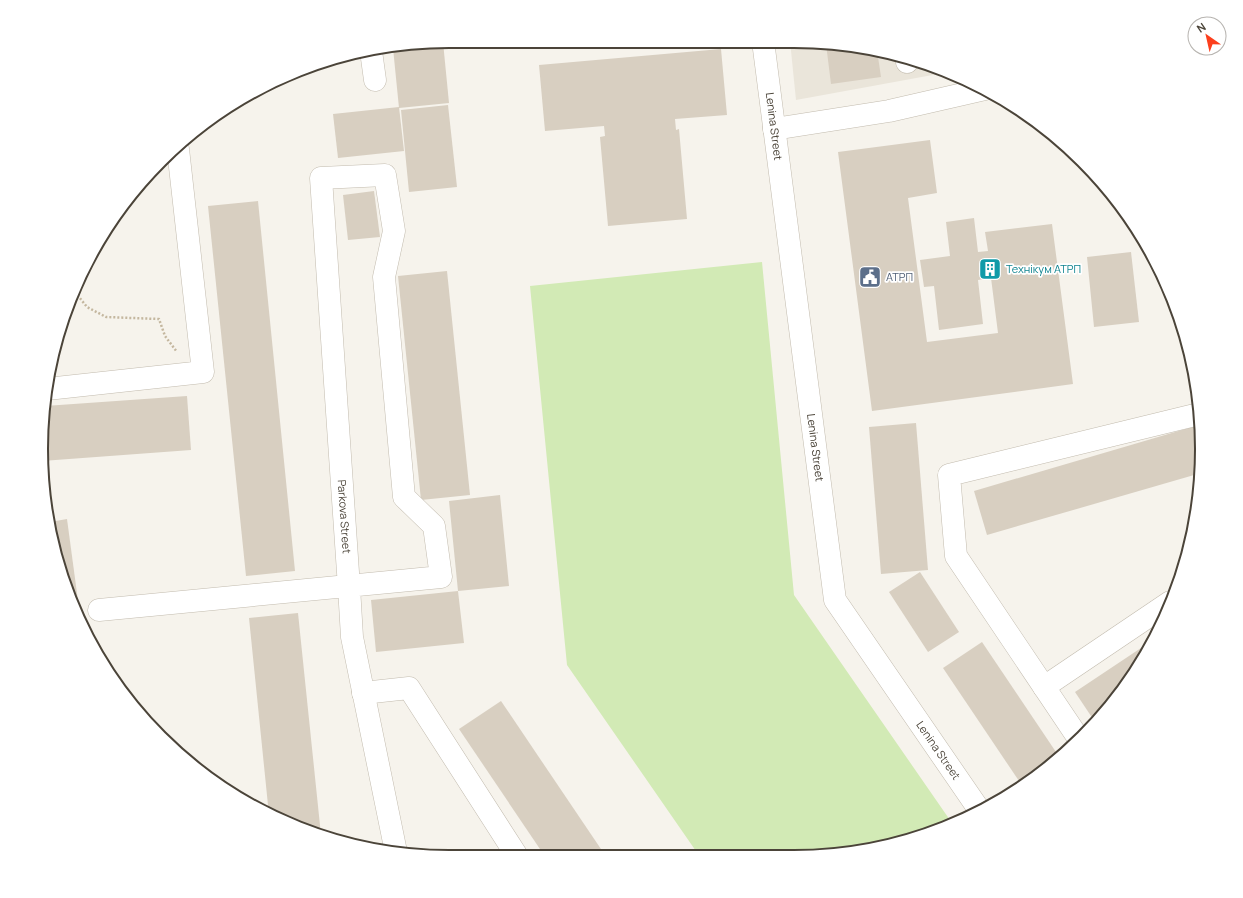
<svg xmlns="http://www.w3.org/2000/svg" width="1243" height="898" viewBox="0 0 1243 898" font-family="Manrope,sans-serif">
	<style>
		.residential { fill: #eae5da }
		.green { fill: #d2eab5 }
		.building { fill: #d8cfc1 }
		.lines { fill: none; stroke-linecap: round; stroke-linejoin: round }
		.minor-casing { stroke: #c2bbae; stroke-width: 23 }
		.path { stroke: #c4b79f; stroke-width: 2.5; stroke-dasharray: 2 2; stroke-linecap: butt }
		.minor { stroke: #fff; stroke-width: 22 }
		.labels { text-anchor: middle; stroke-width: 3.5; stroke-linejoin: round; paint-order: stroke }
		.street-label { font-size: 11px; fill: #4b4439; stroke: #fff }
		.culture-label { font-size: 11px; fill: #0d838f; stroke: #fff; text-anchor: start }
		.service-label { font-size: 11px; fill: #4e5e75; stroke: #fff; text-anchor: start }
		.rim { fill: none; stroke: #4b4439; stroke-width: 2 }
	</style>
	<rect width="100%" height="100%" fill="#f6f3ec"/>
	<polygon class="residential" points="790,41 874,49 949,72 796,100"/>
	<polygon class="green" points="762,262 794,595 952,823 900,843 847,853 698,854 567,665 530,286"/>
	<g class="building">
		<polygon points="443,42 449,103 399,108 393,48"/>
		<polygon points="826,44 877,50 881,77 831,84"/>
		<polygon points="721,49 727,115 675,119 676,130 679,129 687,219 608,226 600,137 605,136 604,126 545,131 539,65"/>
		<polygon points="448,105 457,187 409,192 401,110"/>
		<polygon points="399,107 404,151 338,158 333,114"/>
		<polygon points="930,140 937,193 908,198 927,342 998,333 991,278 978,280 983,324 939,330 934,286 924,287 920,260 950,256 946,222 974,218 978,252 988,251 985,232 1052,224 1073,384 872,411 838,152"/>
		<polygon points="374,191 380,237 348,240 343,195"/>
		<polygon points="258,201 295,571 246,576 208,206"/>
		<polygon points="1131,252 1139,322 1094,327 1087,257"/>
		<polygon points="447,271 470,495 421,500 398,276"/>
		<polygon points="187,396 191,450 42,461 41,449 45,406"/>
		<polygon points="916,423 928,570 881,574 869,427"/>
		<polygon points="1199,425 1201,473 987,535 974,491"/>
		<polygon points="500,495 509,586 458,591 464,643 376,652 371,600 458,591 449,501"/>
		<polygon points="67,519 81,623 72,605 50,522"/>
		<polygon points="920,572 959,632 928,652 889,592"/>
		<polygon points="298,613 321,835 269,815 249,618"/>
		<polygon points="1153,640 1118,698 1095,722 1075,692"/>
		<polygon points="982,642 1060,758 1021,784 943,668"/>
		<polygon points="501,701 605,855 544,855 459,729"/>
	</g>
	<g class="lines">
		<g class="minor-casing">
			<g id="minor">
				<path id="s1" d="M763,41L835,600L980,811"/>
				<polyline points="371,51 375,80"/>
				<polyline points="907,59 907,62"/>
				<polyline points="774,129 889,111 985,89"/>
				<polyline points="47,389 203,372 178,149"/>
				<path id="s2" d="M99,610L441,577L434,526L404,497L384,277L394,231L385,175L321,178L349,587L352,637L396,852"/>
				<polyline points="1044,687 1170,602"/>
				<polyline points="363,693 409,688 517,856"/>
				<polyline points="1079,739 956,556 949,475 1199,414"/>
			</g>
		</g>
		<polyline class="path" points="75,292 87,307 106,317 159,319 165,336 177,352"/>
		<use href="#minor" class="minor"/>
	</g>
	<defs>
		<g id="building-square" transform="scale(1.15)"><rect x="-9" y="-9" width="18" height="18" rx="4" fill="#0f9aa8" stroke="#fff"/><path d="M-4-6H4V6H1V3H-1V6H-4ZM-2.5-4.3h1.7v1.8h-1.7ZM.8-4.3h1.7v1.8H.8ZM-2.5-1h1.7V.8h-1.7ZM.8-1h1.7V.8H.8Z" fill="#fff"/></g>
		<g id="civic-square" transform="scale(1.15)"><rect x="-9" y="-9" width="18" height="18" rx="4" fill="#5c6f8a" stroke="#fff"/><path d="M-.6-6.5H3V-4.5H.6V-3L4-1V1h2V6H-6V1h2V-1L-.6-3ZM-1.2 2.5V6h2.4V2.5Z" fill="#fff"/></g>
	</defs>
	<g fill-rule="evenodd">
		<use href="#building-square" x="990" y="269"/>
		<use href="#civic-square" x="870" y="277"/>
	</g>
	<g class="labels">
		<g class="street-label">
			<text dy="4" stroke="none"><textPath href="#s1" startOffset="86">Lenina Street</textPath></text>
			<text dy="4" stroke="none"><textPath href="#s1" startOffset="410">Lenina Street</textPath></text>
			<text dy="4" stroke="none"><textPath href="#s2" startOffset="1165">Parkova Street</textPath></text>
			<text dy="4" stroke="none"><textPath href="#s1" startOffset="746">Lenina Street</textPath></text>
		</g>
		<g class="culture-label">
			<text x="1006" y="273">Технікум АТРП</text>
		</g>
		<g class="service-label">
			<text x="886" y="281">АТРП</text>
		</g>
	</g>
	<path d="M0 0H1243V898H0ZM449 48H794A401 401 0 0 1 1195 449V449A401 401 0 0 1 794 850H449A401 401 0 0 1 48 449V449A401 401 0 0 1 449 48Z" fill="#fff" fill-rule="evenodd"/>
	<path class="rim" d="M449 48H794A401 401 0 0 1 1195 449V449A401 401 0 0 1 794 850H449A401 401 0 0 1 48 449V449A401 401 0 0 1 449 48Z"/>
	<g transform="translate(1207 36) rotate(326)"><circle r="19" fill="#ffffff" stroke="#b7b4b0"/>
	<path d="M0-3L7 15L0 10L-7 15Z" fill="#fc3f1d"/>
	<text y="-6" font-size="11" font-weight="bold" text-anchor="middle" fill="#4b4439">N</text>
	</g>
</svg>
